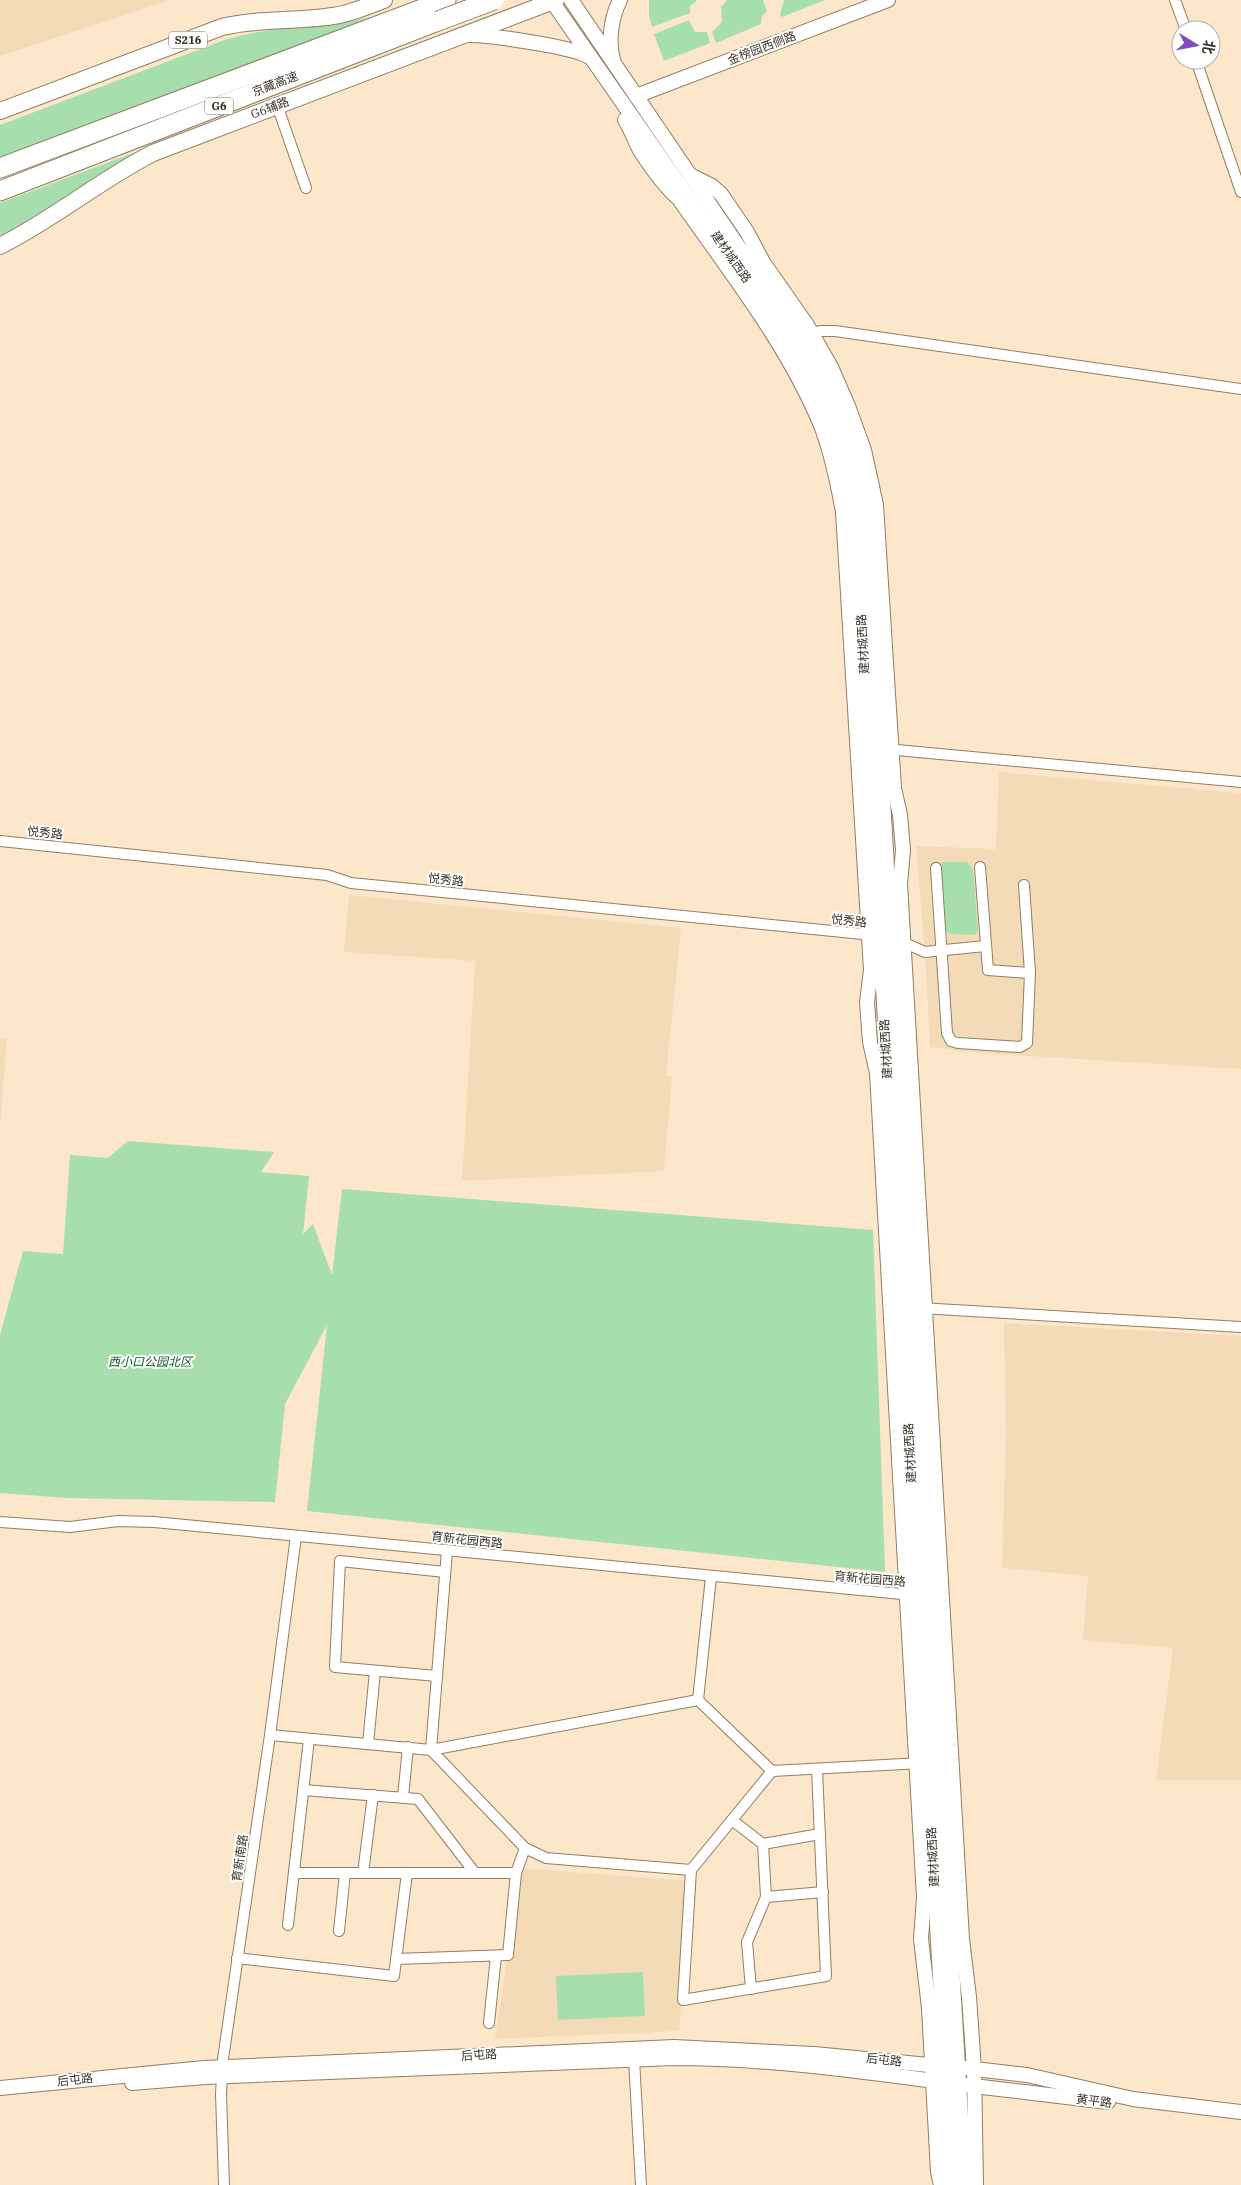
<svg xmlns="http://www.w3.org/2000/svg" width="1241" height="2185" viewBox="0 0 1241 2185" font-family="'IBM Plex Serif','Noto Sans SC',serif">
	<style>
		.built { fill: #f4dbb7 }
		.green { fill: #a6dfad }
		.lines { fill: none; stroke-linecap: round; stroke-linejoin: round }
		.street-casing { stroke: #907e63; stroke-width: 12 }
		.secondary-casing { stroke: #907e63; stroke-width: 16 }
		.primary-casing { stroke: #907e63; stroke-width: 18 }
		.highway-casing { stroke: #907e63; stroke-width: 21 }
		.street { stroke: #fff; stroke-width: 10 }
		.secondary { stroke: #fff; stroke-width: 14 }
		.primary { stroke: #fff; stroke-width: 16 }
		.highway { stroke: #fff; stroke-width: 19 }
		.highway-bridge-casing { stroke: #907e63; stroke-width: 21; stroke-linecap: butt }
		.highway-bridge { stroke: #fff; stroke-width: 19 }
		.labels { text-anchor: middle; stroke-width: 4; stroke-linejoin: round; paint-order: stroke }
		.shield { fill: #fff; stroke: #746f66; stroke-width: 1 }
		.shield-label { font-size: 11px; font-weight: bold; fill: #383125 }
		.street-label { font-size: 12px; fill: #383125; stroke: #fff }
		.park-label { font-size: 12px; font-style: italic; fill: #0d5923; stroke: #fff }
	</style>
	<rect width="100%" height="100%" fill="#fce7ca"/>
	<g class="built">
		<polygon points="0,0 171,0 0,56"/>
		<polygon points="999,772 1241,793 1241,1069 978,1053 930,1047 925,952 916,846 996,849"/>
		<polygon points="349,895 681,928 666,1075 672,1077 664,1171 462,1181 475,961 344,952"/>
		<polygon points="0,1039 7,1039 0,1126"/>
		<polygon points="1004,1323 1241,1336 1241,1780 1156,1780 1173,1648 1083,1640 1088,1576 1002,1568 1006,1433"/>
		<polygon points="521,1868 690,1881 679,2031 495,2039"/>
	</g>
	<g class="green">
		<polygon points="649,0 696,0 697,1 690,6 690,13 652,27 649,14"/>
		<polygon points="727,0 763,0 767,11 762,16 761,24 716,43 712,32 722,22 721,7"/>
		<polygon points="784,0 825,0 782,17 780,14"/>
		<path d="M377,16L0,158V125L227,39C276,25 328,27 377,16Z"/>
		<polygon points="689,20 695,32 707,32 710,43 664,61 654,34"/>
		<polygon points="141,150 27,226 0,241 0,203"/>
		<polygon points="942,862 967,862 973,869 978,930 975,935 950,934 945,930 941,867"/>
		<polygon points="128,1141 274,1152 261,1172 309,1176 303,1234 313,1224 332,1275 342,1189 873,1230 885,1572 307,1511 327,1325 285,1404 275,1502 68,1498 0,1493 0,1335 23,1251 63,1254 70,1155 108,1158"/>
		<polygon points="643,1972 645,2016 558,2020 556,1976"/>
	</g>
	<g class="lines">
		<g class="street-casing">
			<g id="street">
				<polyline points="1175,0 1186,30"/>
				<polyline points="1196,60 1241,192"/>
				<polyline points="277,105 306,188"/>
				<polyline points="807,334 820,331 835,331 1241,389"/>
				<polyline points="886,749 1241,782"/>
				<polyline points="0,841 327,875 351,883 873,935"/>
				<polyline points="980,867 988,970 1030,973"/>
				<polyline points="936,868 947,1033 951,1041 958,1043 1020,1047 1027,1043 1030,973 1024,885"/>
				<polyline points="900,941 925,952 985,946"/>
				<polyline points="920,1308 1241,1327"/>
				<polyline points="0,1522 70,1527 118,1521 154,1522 912,1595"/>
				<polyline points="447,1551 431,1750 698,1700 772,1771 922,1763"/>
				<polyline points="437,1676 335,1667 340,1561 445,1572"/>
				<polyline points="698,1700 711,1577"/>
				<polyline points="270,1735 431,1750 525,1848 546,1858 691,1870 772,1771"/>
				<polyline points="368,1744 375,1671"/>
				<polyline points="303,1790 418,1799 475,1873"/>
				<polyline points="403,1797 408,1747"/>
				<polyline points="732,1820 763,1844"/>
				<polyline points="820,1834 763,1844 766,1897 823,1892"/>
				<polyline points="691,1870 683,2000 826,1976 817,1769"/>
				<polyline points="294,1873 516,1873 525,1848"/>
				<polyline points="363,1873 373,1795"/>
				<polyline points="288,1925 309,1739"/>
				<polyline points="339,1931 345,1873"/>
				<polyline points="237,1958 394,1976 407,1873"/>
				<polyline points="396,1959 508,1955 516,1873"/>
				<polyline points="751,1989 747,1942 766,1897"/>
				<polyline points="489,2023 496,1956"/>
				<polyline points="634,2059 641,2185"/>
				<polyline points="224,2185 221,2094 223,2059 270,1735 296,1536"/>
			</g>
		</g>
		<g class="secondary-casing">
			<g id="secondary">
				<path d="M551,0L801,359C837,419 853,484 858,553L952,2185"/>
				<path d="M571,0L808,349C843,411 863,475 868,546L965,2185"/>
				<path d="M469,35C489,35 577,47 591,58"/>
				<path d="M613,60C608,41 611,18 620,0"/>
				<polyline points="636,96 888,0"/>
				<path d="M625,120C632,131 635,142 641,152C652,169 664,186 679,199C729,271 789,346 822,428C832,455 838,484 843,512L871,970L867,1002L870,1042L877,1073L924,1897L921,1939L929,2008L938,2172L941,2185"/>
				<polyline points="692,176 712,186 721,194 747,232 763,262 807,325 831,367 848,406 864,450 876,505 894,788 900,815 903,850 900,884 962,1939 969,1997 974,2069 976,2185"/>
				<polyline points="966,2068 1027,2075 1133,2099 1241,2112"/>
				<path d="M132,2083L205,2077L674,2058C763,2058 853,2070 942,2082"/>
				<polyline points="965,2085 1108,2102"/>
				<polyline points="0,2088 204,2068 674,2047 814,2054 939,2066"/>
			</g>
		</g>
		<g class="primary-casing">
			<g id="primary">
				<path d="M0,111L222,27C259,18 295,22 333,16C350,14 367,6 384,0"/>
				<path d="M0,246C54,219 100,180 153,153L556,0"/>
			</g>
		</g>
		<g class="highway-casing">
			<g id="highway">
				<polyline points="0,168 446,0"/>
				<polyline points="0,191 438,21"/>
			</g>
		</g>
		<use href="#street" class="street"/>
		<use href="#secondary" class="secondary"/>
		<use href="#primary" class="primary"/>
		<use href="#highway" class="highway"/>
		<g class="highway-bridge-casing">
			<polyline id="highway-bridge" points="438,21 494,0"/>
		</g>
		<use href="#highway-bridge" class="highway-bridge"/>
	</g>
	<g class="labels">
		<g class="shield">
			<rect x="169" y="31.5" width="38" height="17" rx="4"/>
			<rect x="205" y="97.5" width="28" height="17" rx="4"/>
		</g>
		<g class="shield-label">
			<text x="188" y="44">S216</text>
			<text x="219" y="110">G6</text>
		</g>
		<g class="street-label">
			<text transform="translate(762 48) rotate(-21)" y="4">金榜园西侧路</text>
			<text transform="translate(275 84) rotate(-21)" y="4">京藏高速</text>
			<text transform="translate(270 108) rotate(-21)" y="4">G6辅路</text>
			<text transform="translate(731 257) rotate(55)" y="4">建材城西路</text>
			<text transform="translate(863 644) rotate(-93)" y="4">建材城西路</text>
			<text transform="translate(45 833) rotate(6)" y="4">悦秀路</text>
			<text transform="translate(446 880) rotate(6)" y="4">悦秀路</text>
			<text transform="translate(849 921) rotate(6)" y="4">悦秀路</text>
			<text transform="translate(886 1049) rotate(-93)" y="4">建材城西路</text>
			<text transform="translate(910 1453) rotate(-93)" y="4">建材城西路</text>
			<text transform="translate(467 1540) rotate(6)" y="4">育新花园西路</text>
			<text transform="translate(870 1579) rotate(5)" y="4">育新花园西路</text>
			<text transform="translate(933 1857) rotate(-93)" y="4">建材城西路</text>
			<text transform="translate(240 1858) rotate(-82)" y="4">育新南路</text>
			<text transform="translate(479 2055) rotate(-3)" y="4">后屯路</text>
			<text transform="translate(884 2060) rotate(6)" y="4">后屯路</text>
			<text transform="translate(75 2080) rotate(-6)" y="4">后屯路</text>
			<text transform="translate(1094 2101) rotate(7)" y="4">黄平路</text>
		</g>
		<g class="park-label">
			<text x="150" y="1366">西小口公园北区</text>
		</g>
	</g>
	<g transform="translate(1196 45) rotate(100)"><circle r="24" fill="#ffffff" stroke="#afada8"/>
	<path d="M0-4L9 19L0 12L-9 19Z" fill="#844bc2"/>
	<text y="-8" font-size="14" font-weight="bold" text-anchor="middle" fill="#383125">北</text>
	</g>
</svg>
